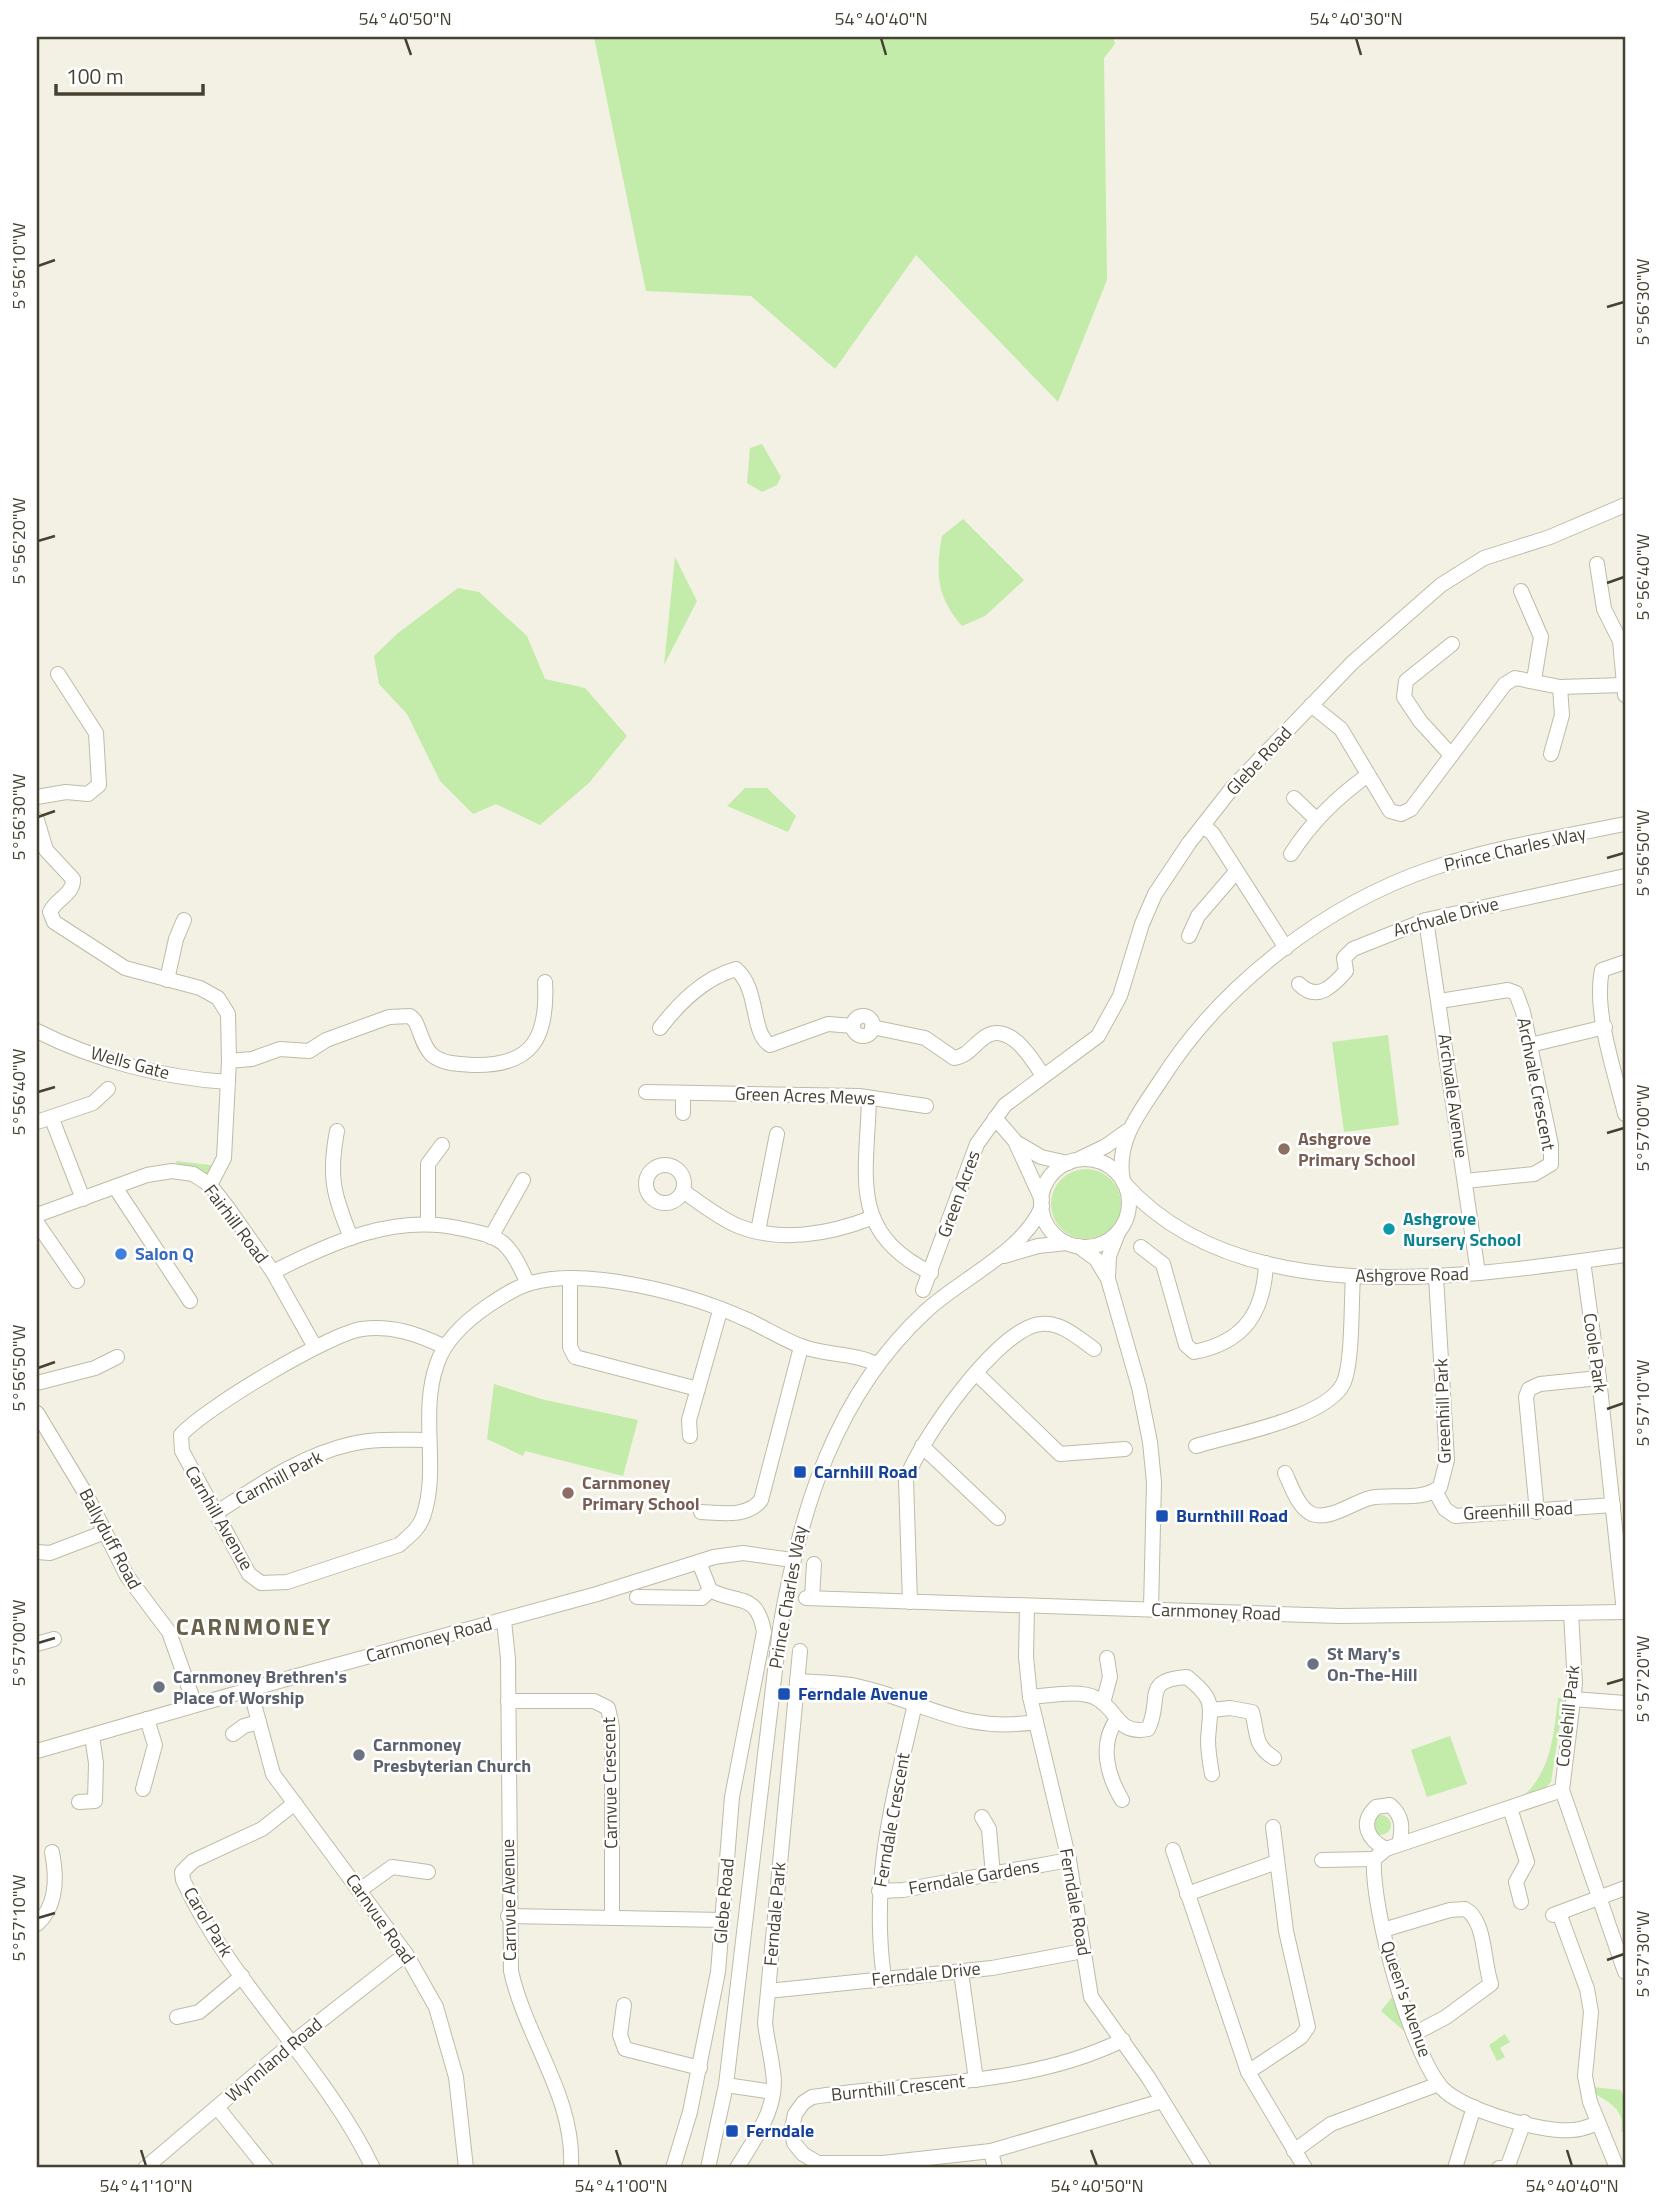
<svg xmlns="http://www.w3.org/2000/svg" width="1662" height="2205" viewBox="0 0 1662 2205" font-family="'Titillium Web',sans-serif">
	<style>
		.green { fill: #c3eba9 }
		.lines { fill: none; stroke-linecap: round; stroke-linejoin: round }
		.minor-casing { stroke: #bfbba6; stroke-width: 16 }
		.minor { stroke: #fff; stroke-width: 14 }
		.ticks { fill: none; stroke: #464233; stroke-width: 2.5 }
		.education-dot { fill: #8d6e63; stroke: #fff; stroke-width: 2.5 }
		.culture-dot { fill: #0f9aa8; stroke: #fff; stroke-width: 2.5 }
		.shop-dot { fill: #3f7fe0; stroke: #fff; stroke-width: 2.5 }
		.transit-dot { fill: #1a4fb4; stroke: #fff; stroke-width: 2.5 }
		.worship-dot { fill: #6b7280; stroke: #fff; stroke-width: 2.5 }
		.labels { text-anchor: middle; stroke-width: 5; stroke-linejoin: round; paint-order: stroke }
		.street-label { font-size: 18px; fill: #464233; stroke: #fff }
		.education-label { font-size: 18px; font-weight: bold; fill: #785e54; stroke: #fff; text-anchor: start }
		.culture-label { font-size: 18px; font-weight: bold; fill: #0d838f; stroke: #fff; text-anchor: start }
		.shop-label { font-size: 18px; font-weight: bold; fill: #366cbe; stroke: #fff; text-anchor: start }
		.transit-label { font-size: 18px; font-weight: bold; fill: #164399; stroke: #fff; text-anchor: start }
		.worship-label { font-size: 18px; font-weight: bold; fill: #5b616d; stroke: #fff; text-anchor: start }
		.district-label { font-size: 24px; font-weight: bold; letter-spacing: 2px; fill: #69624a; stroke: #fff }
		.neatline { fill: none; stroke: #464233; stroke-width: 2.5 }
		.ticks-label { font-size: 18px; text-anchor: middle; fill: #464233 }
	</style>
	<rect width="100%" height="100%" fill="#f3f1e4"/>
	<g class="green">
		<polygon points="594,37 1113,37 1115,44 1104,58 1107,280 1058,402 916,255 835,369 751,296 646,291"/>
		<polygon points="762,444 781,477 777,485 762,492 747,483 750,448"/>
		<path d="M963,519L1024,580L985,616L962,626C937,597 935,574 942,536Z"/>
		<polygon points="675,557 697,601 664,665"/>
		<polygon points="458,588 479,592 527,636 545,679 585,688 627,736 589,783 540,825 496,804 473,814 440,781 407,714 379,684 374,656 398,633"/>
		<polygon points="745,788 767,788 796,816 788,832 727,806"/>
		<polygon points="1388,1035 1399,1125 1344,1132 1332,1042"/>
		<polygon points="176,1161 219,1166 210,1177 178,1166"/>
		<circle cx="1086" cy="1204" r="35"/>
		<polygon points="494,1384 541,1399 638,1420 623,1476 525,1451 523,1456 487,1439"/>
		<path d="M1558,1698H1564L1551,1782L1545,1788L1523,1796C1551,1772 1554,1734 1558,1698Z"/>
		<polygon points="1450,1736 1467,1784 1427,1797 1411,1750"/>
		<circle cx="1381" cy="1825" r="10"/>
		<polygon points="1392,1997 1404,2031 1381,2011"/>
		<polygon points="1505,2034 1510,2042 1500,2048 1505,2057 1497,2061 1489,2045"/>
		<path d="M1593,2087L1621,2090L1625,2102V2130L1621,2132C1626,2110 1610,2103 1594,2093Z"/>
	</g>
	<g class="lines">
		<g class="minor-casing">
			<g id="minor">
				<polyline points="1597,564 1604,609 1620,641 1625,695"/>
				<polyline points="1521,591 1541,637 1534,680"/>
				<polyline points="1311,705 1341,729 1390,811 1401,814 1411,809 1505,684 1515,678 1560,687 1623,685"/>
				<polyline points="1551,754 1562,715 1560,687"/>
				<polyline points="1451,755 1420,721 1404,697 1406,681 1452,644"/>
				<polyline points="37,797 66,792 88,794 99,785 96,733 58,674"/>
				<polyline points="1294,798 1316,819"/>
				<path d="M37,820L46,850L73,879C74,894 56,899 50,912L54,922L125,968L200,988L218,998L228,1014L229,1061"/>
				<polyline points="1203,825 1213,834 1286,948"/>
				<path d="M1291,854C1312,821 1337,797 1368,775"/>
				<polyline points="1426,920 1478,1273"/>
				<polyline points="1189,936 1198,916 1235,873"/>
				<path d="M1625,962L1602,970C1593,1011 1615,1072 1625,1114"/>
				<polyline points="167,980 176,939 184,920"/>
				<path d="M1299,984C1317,1002 1332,987 1346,971L1344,958L1353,949L1426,920L1625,876"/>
				<polyline points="1440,1001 1508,990 1516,993 1523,1012 1551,1145 1551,1164 1534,1174 1465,1181"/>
				<circle cx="863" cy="1026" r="10"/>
				<path d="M872,1027L925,1038L954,1058C967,1056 971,1048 981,1040C1007,1017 1031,1057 1043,1076"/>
				<path d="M660,1028C680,1002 704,978 736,969C760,990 750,1032 770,1045L828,1024L853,1026"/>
				<path d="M37,1031C94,1060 164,1078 228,1082"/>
				<polyline points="1530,1045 1605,1027"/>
				<polyline points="646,1092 859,1096 926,1106"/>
				<polyline points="683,1093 683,1113"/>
				<path d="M869,1098C867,1177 848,1232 931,1273"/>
				<polyline points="995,1118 1015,1141 1042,1200"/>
				<polyline points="52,1119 83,1199"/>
				<polyline points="37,1122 93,1103 108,1089"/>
				<path d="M337,1131C328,1178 334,1195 351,1238"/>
				<polyline points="1019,1144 1041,1157 1068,1163"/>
				<polyline points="1081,1158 1106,1146 1127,1131"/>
				<circle cx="1085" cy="1203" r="44"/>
				<circle cx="665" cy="1184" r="19"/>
				<path d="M1123,1181C1115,1141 1140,1112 1161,1080C1222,984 1326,904 1433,868C1496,847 1561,837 1625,824"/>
				<path d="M1124,1183C1241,1315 1471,1276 1625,1255"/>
				<path d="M210,1185L224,1158L229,1061L252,1059L280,1049L309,1051L326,1040L389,1017L410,1016L415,1021C421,1032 422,1045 432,1055C443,1064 459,1064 474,1065C533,1066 548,1037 545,982"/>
				<polyline points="115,1187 190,1301"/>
				<path d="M683,1191C700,1203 719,1218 738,1226C780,1243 830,1234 871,1218"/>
				<polyline points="37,1215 147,1175 172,1171 193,1174 210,1185 228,1208 273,1272 315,1347"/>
				<polyline points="37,1223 77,1281"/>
				<polyline points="428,1224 428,1164 442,1145"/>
				<polyline points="758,1231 777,1134"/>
				<polyline points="491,1237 523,1180"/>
				<polyline points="1078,1246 1096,1259 1108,1279 1139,1387 1150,1442 1154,1482 1151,1609"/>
				<path d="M1141,1247L1163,1264L1186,1345L1194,1352C1245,1342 1264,1312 1266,1263"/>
				<polyline points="1004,1256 1038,1246 1067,1243"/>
				<polyline points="1583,1261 1599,1378 1624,1612"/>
				<path d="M273,1272C332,1242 396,1213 463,1229C476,1232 491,1234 503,1243C515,1254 521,1269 528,1284"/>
				<polyline points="1108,1277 1109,1256 1118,1233"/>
				<polyline points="570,1279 570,1347 575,1357 698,1389"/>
				<polyline points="923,1290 977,1144 1005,1105 1098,1036 1120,996 1142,924 1155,894 1189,843 1233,787 1352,663 1441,585 1484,558 1550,537 1625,505"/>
				<path d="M445,1347C418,1334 392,1325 362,1329C330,1333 202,1410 181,1435L182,1451L249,1574L261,1583L287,1582L399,1545C408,1537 419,1529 423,1517C440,1469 419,1414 437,1364C445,1339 467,1320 489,1305C501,1297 516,1287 531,1283C588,1267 690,1294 743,1318C763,1326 781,1339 801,1346C826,1356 854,1352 878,1365"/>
				<polyline points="977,1374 1060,1454 1125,1449"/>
				<polyline points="37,1383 95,1368 117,1357"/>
				<polyline points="37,1413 87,1496 127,1576 169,1632 195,1705"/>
				<polyline points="690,1436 689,1420 720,1311"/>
				<polyline points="922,1446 998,1518"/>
				<path d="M1196,1446C1232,1435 1326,1418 1343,1384C1353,1364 1351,1302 1353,1277"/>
				<path d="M1285,1473C1291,1485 1298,1508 1312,1514C1329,1521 1354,1502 1370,1498C1392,1493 1422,1502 1440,1487L1447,1460L1436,1277"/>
				<polyline points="1435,1491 1445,1509 1455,1516 1613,1505"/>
				<path d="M701,1512C721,1513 747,1518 761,1500L801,1347"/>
				<polyline points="1537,1512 1526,1397 1529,1389 1540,1384 1599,1378"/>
				<path d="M216,1513C258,1486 302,1455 351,1444C376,1438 403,1440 428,1440"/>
				<polyline points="37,1552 50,1553 105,1532"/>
				<polyline points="637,1597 702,1598 710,1590"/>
				<polyline points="806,1598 1340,1616 1625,1612"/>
				<polyline points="812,1598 814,1564"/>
				<path d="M910,1602L906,1480C919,1441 999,1327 1041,1324C1062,1322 1078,1338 1094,1349"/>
				<polyline points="1027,1606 1026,1657 1030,1697 1069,1860 1091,1997 1148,2077 1204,2168"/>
				<polyline points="1571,1613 1575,1684 1562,1790 1625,1972"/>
				<path d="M504,1621L508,1659L511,1971C526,2039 575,2097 571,2168"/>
				<polyline points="37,1644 54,1639"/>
				<path d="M797,1681C815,1682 834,1682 851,1685C922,1699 958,1734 1036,1722"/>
				<polyline points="250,1689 273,1774 406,1954 436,2007 456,2077 466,2168"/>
				<path d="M1030,1697C1048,1696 1080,1689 1096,1698C1119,1710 1116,1735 1148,1729C1163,1699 1141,1680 1187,1677C1217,1701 1210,1706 1208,1740C1208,1751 1210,1763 1212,1774"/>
				<polyline points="1573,1699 1625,1703"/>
				<polyline points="508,1701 594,1701 608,1708 612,1727 612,1918"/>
				<polyline points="1103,1703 1110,1677 1107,1658"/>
				<path d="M1212,1710L1230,1708L1252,1712C1258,1733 1253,1745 1274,1758"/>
				<path d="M1117,1719C1099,1744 1107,1775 1122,1800"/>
				<polyline points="233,1734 244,1726 259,1722"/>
				<polyline points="37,1751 293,1677 597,1594 714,1557 743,1553 792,1560"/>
				<polyline points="143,1789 155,1745 147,1719"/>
				<path d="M1562,1790L1386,1849L1374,1859C1371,1908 1410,2051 1442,2088C1462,2110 1543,2133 1572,2130C1581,2130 1590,2126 1598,2123"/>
				<polyline points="79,1802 95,1801 96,1763 92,1736"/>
				<path d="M295,1803L262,1829L193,1861L182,1872L183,1880C231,1985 323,2064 373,2168"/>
				<polyline points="1510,1808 1527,1862 1516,1882 1521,1902"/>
				<polyline points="982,1817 989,1829 993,1875"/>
				<path d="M1386,1849C1368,1840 1359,1823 1376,1807L1390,1805C1403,1816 1403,1828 1399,1844"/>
				<polyline points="1173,1850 1248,2072 1305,2168"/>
				<polyline points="1322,1860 1374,1859"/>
				<polyline points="360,1890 392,1867 428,1872"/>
				<polyline points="879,1891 903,1890 1069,1860"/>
				<polyline points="1187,1894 1277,1862"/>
				<polyline points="1559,1913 1587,1989 1591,2012 1585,2076 1590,2102 1617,2168"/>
				<polyline points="1553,1915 1625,1888"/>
				<polyline points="508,1916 723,1920"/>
				<path d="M37,1924C57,1906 57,1877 52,1852"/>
				<path d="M1383,1930L1450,1910L1465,1909C1486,1920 1483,1962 1491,1984L1446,2017L1416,2033"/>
				<polyline points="961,1972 976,2080"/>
				<path d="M884,1978C870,1879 893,1800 915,1704"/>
				<polyline points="768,1991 992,1968 1083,1951"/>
				<polyline points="624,2005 620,2035 625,2049 700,2068"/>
				<polyline points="177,2017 199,2012 242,1976"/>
				<path d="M1123,2040C1027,2087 915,2082 812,2097L803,2103L795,2114L792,2128L794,2143L803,2154L818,2163H883L991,2151L1162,2101"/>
				<polyline points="1248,2072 1301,2037 1308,2027 1286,1931 1273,1827"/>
				<polyline points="726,2085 773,2092"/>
				<polyline points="217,2107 266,2168"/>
				<polyline points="991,2151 995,2168"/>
				<polyline points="1294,2151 1331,2124 1439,2084"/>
				<polyline points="145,2168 291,2044 406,1954"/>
				<path d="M673,2168L690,2112L718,1972L732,1797L764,1632C757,1591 737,1605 710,1590L699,1562"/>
				<path d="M708,2168L726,2085L780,1628C800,1510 835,1395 926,1311C962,1278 1024,1251 1042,1206"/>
				<path d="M737,2168C754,2139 779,2108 773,2072C771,2055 767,2040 765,2023L800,1651"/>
				<polyline points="1455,2168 1474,2107"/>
				<polyline points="1499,2168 1507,2168 1524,2122"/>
			</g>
		</g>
		<use href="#minor" class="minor"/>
	</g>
	<path class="ticks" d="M405,38L411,55M881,38L886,55M1356,38L1361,55M38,266L55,260M1607,307L1624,302M38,541L55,536M1607,583L1624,577M38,817L55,811M1607,858L1624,853M38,1092L55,1087M1607,1133L1624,1128M38,1368L55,1362M1607,1409L1624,1403M38,1643L55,1638M1607,1684L1624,1679M38,1918L55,1913M1607,1960L1624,1954M141,2150L146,2166M616,2150L621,2166M1091,2150L1097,2166M1567,2150L1572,2166"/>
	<g class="education-dot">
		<circle cx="1284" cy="1149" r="7"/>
		<circle cx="568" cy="1493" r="7"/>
	</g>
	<circle class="culture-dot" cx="1389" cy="1229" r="7"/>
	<circle class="shop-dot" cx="121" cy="1254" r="7"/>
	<g class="transit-dot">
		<rect x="793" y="1465" width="14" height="14" rx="3.5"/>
		<rect x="1155" y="1509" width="14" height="14" rx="3.5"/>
		<rect x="777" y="1687" width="14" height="14" rx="3.5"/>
		<rect x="725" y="2124" width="14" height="14" rx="3.5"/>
	</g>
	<g class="worship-dot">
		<circle cx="1313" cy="1664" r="7"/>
		<circle cx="159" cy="1687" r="7"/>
		<circle cx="359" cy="1755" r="7"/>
	</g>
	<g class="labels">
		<g class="street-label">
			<text transform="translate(1259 761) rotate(-47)" y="6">Glebe Road</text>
			<text transform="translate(1515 849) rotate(-13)" y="6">Prince Charles Way</text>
			<text transform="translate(1446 917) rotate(-15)" y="6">Archvale Drive</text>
			<text transform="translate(130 1063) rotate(15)" y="6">Wells Gate</text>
			<text transform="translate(1536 1084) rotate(79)" y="6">Archvale Crescent</text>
			<text transform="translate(805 1096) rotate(2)" y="6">Green Acres Mews</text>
			<text transform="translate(1453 1096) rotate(82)" y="6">Archvale Avenue</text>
			<text transform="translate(959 1194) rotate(-70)" y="6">Green Acres</text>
			<text transform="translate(236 1224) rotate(53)" y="6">Fairhill Road</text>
			<text transform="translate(1412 1275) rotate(-1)" y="6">Ashgrove Road</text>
			<text transform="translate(1595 1353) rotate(82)" y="6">Coole Park</text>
			<text transform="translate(1443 1411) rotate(-92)" y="6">Greenhill Park</text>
			<text transform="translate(279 1478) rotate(-28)" y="6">Carnhill Park</text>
			<text transform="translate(1518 1511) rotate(-3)" y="6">Greenhill Road</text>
			<text transform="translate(219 1518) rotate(60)" y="6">Carnhill Avenue</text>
			<text transform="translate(110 1539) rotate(62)" y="6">Ballyduff Road</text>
			<text transform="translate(788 1597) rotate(-80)" y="6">Prince Charles Way</text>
			<text transform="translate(1216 1612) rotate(2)" y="6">Carnmoney Road</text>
			<text transform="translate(429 1640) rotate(-15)" y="6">Carnmoney Road</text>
			<text transform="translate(1568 1716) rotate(-84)" y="6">Coolehill Park</text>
			<text transform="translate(610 1783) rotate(-91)" y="6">Carnvue Crescent</text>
			<text transform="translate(892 1820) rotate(-80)" y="6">Ferndale Crescent</text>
			<text transform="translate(974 1877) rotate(-10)" y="6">Ferndale Gardens</text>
			<text transform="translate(509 1900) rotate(-91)" y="6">Carnvue Avenue</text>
			<text transform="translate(724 1901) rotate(-85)" y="6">Glebe Road</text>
			<text transform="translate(1075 1902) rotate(80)" y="6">Ferndale Road</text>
			<text transform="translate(775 1914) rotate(-85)" y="6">Ferndale Park</text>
			<text transform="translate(380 1919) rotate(55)" y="6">Carnvue Road</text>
			<text transform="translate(208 1922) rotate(59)" y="6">Carol Park</text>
			<text transform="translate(926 1974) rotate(-6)" y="6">Ferndale Drive</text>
			<text transform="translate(1406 1999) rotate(71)" y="6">Queen's Avenue</text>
			<text transform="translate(274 2060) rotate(-40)" y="6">Wynnland Road</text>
			<text transform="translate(898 2088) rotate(-6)" y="6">Burnthill Crescent</text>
		</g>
		<g class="education-label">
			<text x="1298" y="1145">Ashgrove<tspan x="1298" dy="21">Primary School</tspan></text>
			<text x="582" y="1489">Carnmoney<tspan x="582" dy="21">Primary School</tspan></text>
		</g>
		<g class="culture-label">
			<text x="1403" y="1225">Ashgrove<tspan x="1403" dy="21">Nursery School</tspan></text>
		</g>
		<g class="shop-label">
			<text x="135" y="1260">Salon Q</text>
		</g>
		<g class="transit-label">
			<text x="814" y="1478">Carnhill Road</text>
			<text x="1176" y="1522">Burnthill Road</text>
			<text x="798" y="1700">Ferndale Avenue</text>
			<text x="746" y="2137">Ferndale</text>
		</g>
		<g class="worship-label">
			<text x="1327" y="1660">St Mary's<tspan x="1327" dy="21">On-The-Hill</tspan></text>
			<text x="173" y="1683">Carnmoney Brethren's<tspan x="173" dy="21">Place of Worship</tspan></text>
			<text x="373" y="1751">Carnmoney<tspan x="373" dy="21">Presbyterian Church</tspan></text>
		</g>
		<g class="district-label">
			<text x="254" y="1635">CARNMONEY</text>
		</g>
	</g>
	<rect width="1662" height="2205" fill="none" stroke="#ffffff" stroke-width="77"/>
	<path d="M56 84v10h147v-10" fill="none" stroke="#464233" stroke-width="3.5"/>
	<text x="66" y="84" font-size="21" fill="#464233" stroke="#ffffff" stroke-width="5" paint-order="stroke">100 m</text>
	<rect x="38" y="38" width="1586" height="2128" class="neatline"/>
	<g class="ticks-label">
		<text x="405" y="25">54°40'50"N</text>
		<text x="881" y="25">54°40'40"N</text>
		<text x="1356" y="25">54°40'30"N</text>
		<text transform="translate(19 266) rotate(-90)" y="6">5°56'10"W</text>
		<text transform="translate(1643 302) rotate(-90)" y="6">5°56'30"W</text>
		<text transform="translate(19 541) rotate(-90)" y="6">5°56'20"W</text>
		<text transform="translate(1643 577) rotate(-90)" y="6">5°56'40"W</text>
		<text transform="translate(19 817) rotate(-90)" y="6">5°56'30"W</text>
		<text transform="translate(1643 853) rotate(-90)" y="6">5°56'50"W</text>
		<text transform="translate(19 1092) rotate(-90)" y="6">5°56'40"W</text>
		<text transform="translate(1643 1128) rotate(-90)" y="6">5°57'00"W</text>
		<text transform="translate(19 1368) rotate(-90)" y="6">5°56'50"W</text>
		<text transform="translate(1643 1403) rotate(-90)" y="6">5°57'10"W</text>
		<text transform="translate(19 1643) rotate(-90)" y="6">5°57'00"W</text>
		<text transform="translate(1643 1679) rotate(-90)" y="6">5°57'20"W</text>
		<text transform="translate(19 1918) rotate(-90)" y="6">5°57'10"W</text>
		<text transform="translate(1643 1954) rotate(-90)" y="6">5°57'30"W</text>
		<text x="146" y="2192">54°41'10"N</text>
		<text x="621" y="2192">54°41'00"N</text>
		<text x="1097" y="2192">54°40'50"N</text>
		<text x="1572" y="2192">54°40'40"N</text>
	</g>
</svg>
